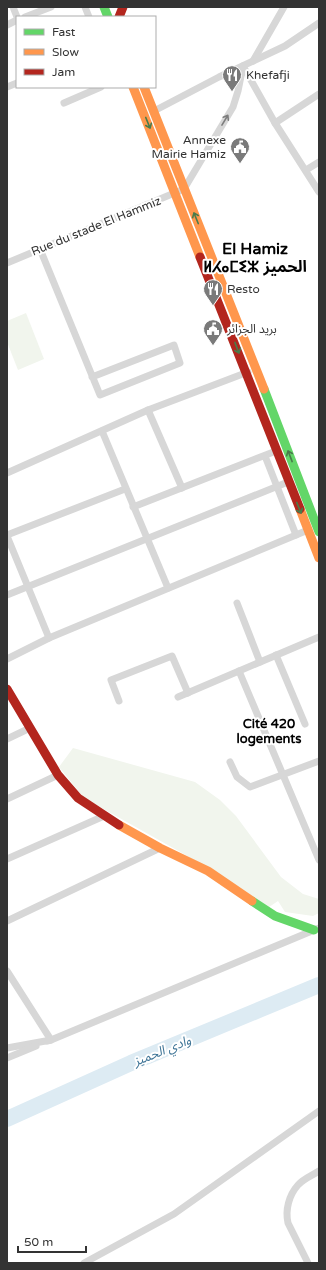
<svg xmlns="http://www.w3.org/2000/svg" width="326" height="1270" viewBox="0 0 326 1270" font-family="'Varela Round','Noto Sans Arabic','Noto Sans Tifinagh',sans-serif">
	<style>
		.green { fill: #f1f5ed }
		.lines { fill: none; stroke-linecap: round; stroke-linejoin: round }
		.river { stroke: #ddebf3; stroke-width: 16 }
		.street { stroke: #d7d7d7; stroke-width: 7 }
		.fast { stroke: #63d668; stroke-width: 9 }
		.slow { stroke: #ff974d; stroke-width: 9 }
		.jam { stroke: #b3261e; stroke-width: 9 }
		.oneway { stroke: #7d7d7d }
		.oneway2 { stroke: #497c4b }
		.labels { text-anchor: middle; stroke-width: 4; stroke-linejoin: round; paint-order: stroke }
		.poi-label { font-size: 12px; fill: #333; stroke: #fff; text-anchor: start }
		.street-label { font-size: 12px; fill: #333; stroke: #fff }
		.neighbourhood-label { font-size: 13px; font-weight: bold; fill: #000; stroke: #fff }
		.water-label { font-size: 13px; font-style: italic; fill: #3f7597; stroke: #fff }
		.district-label { font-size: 16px; font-weight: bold; fill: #000; stroke: #fff }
	</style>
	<rect width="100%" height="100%" fill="#fff"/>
	<g class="green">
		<polygon points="26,313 44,359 18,370 7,342 7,321"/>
		<polygon points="73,748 195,782 220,800 236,816 281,877 303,894 319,899 319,913 313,916 285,912 278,901 269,907 207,867 84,798 59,767"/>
	</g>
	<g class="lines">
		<polyline class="river" points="7,1119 131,1063 319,985"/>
		<g class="street">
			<polyline points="13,7 17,17"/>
			<polyline points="85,7 89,17"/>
			<polyline points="25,17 51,7"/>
			<polyline points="7,25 17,20"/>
			<polyline points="253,61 284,7"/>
			<polyline points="243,66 275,123 319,192"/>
			<polyline points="7,87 17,83"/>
			<polyline points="64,103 101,87"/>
			<polyline points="154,111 219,77 285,46 319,23"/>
			<polyline points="275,123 319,94"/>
			<polyline points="306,170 319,162"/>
			<polyline points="40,249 100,395 180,363 174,345 92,377"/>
			<polyline points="7,263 184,189 233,107 238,91 243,66"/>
			<polyline points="148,410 182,488"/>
			<polyline points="102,431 168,588"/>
			<polyline points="265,456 296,535"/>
			<polyline points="7,473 148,410 248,372"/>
			<polyline points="133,507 276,451"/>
			<polyline points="7,535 125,489"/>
			<polyline points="7,536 49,638 308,530"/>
			<polyline points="7,595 288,482"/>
			<polyline points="237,603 260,662"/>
			<polyline points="276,655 305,724"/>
			<polyline points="7,659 49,638"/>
			<polyline points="239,671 319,860"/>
			<polyline points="178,697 319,637"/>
			<polyline points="119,701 111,680 172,656 188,693"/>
			<polyline points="7,739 30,728"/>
			<polyline points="230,762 237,777 250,787 319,761"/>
			<polyline points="7,799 58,775"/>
			<polyline points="7,859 104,816"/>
			<polyline points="7,921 160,848"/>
			<polyline points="7,971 51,1040 47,1041"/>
			<polyline points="7,1048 51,1040 319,928"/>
			<polyline points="7,1058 36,1046"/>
			<polyline points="84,1263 174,1214 319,1111"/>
			<path d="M308,1263L288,1223C285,1210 289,1195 298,1185C303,1179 313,1175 319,1171"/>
		</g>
		<g class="fast">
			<polyline points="104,7 108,17"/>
			<polyline points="264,389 319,532"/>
			<polyline points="252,901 275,916 314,930"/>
		</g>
		<g class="slow">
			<polyline points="133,87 200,257"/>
			<polyline points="144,87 264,389"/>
			<polyline points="300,509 319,558"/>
			<polyline points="119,825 160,848 208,871 252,901"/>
		</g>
		<g class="jam">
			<polyline points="119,17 123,7"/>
			<polyline points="200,257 300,509"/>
			<polyline points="7,689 58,775 78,798 119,825"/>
		</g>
	</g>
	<defs><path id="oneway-shaft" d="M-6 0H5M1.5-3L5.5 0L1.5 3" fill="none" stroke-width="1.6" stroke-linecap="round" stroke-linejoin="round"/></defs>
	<use class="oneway" href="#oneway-shaft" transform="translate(225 120) rotate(-59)"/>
	<g class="oneway2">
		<use href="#oneway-shaft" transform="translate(148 123) rotate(68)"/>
		<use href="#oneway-shaft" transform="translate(196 218) rotate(-112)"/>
		<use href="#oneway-shaft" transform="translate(237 348) rotate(69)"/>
		<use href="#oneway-shaft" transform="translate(290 456) rotate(-111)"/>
		<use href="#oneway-shaft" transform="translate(299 508) rotate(68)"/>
	</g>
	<defs>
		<g id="restaurant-pin" transform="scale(1)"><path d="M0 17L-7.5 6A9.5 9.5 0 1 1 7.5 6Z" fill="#7a7a7a" stroke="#fff"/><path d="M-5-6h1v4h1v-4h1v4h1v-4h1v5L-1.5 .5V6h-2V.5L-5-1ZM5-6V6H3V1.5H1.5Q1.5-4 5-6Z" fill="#fff"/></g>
		<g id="civic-pin" transform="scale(1)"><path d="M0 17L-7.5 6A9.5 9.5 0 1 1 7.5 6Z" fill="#7a7a7a" stroke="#fff"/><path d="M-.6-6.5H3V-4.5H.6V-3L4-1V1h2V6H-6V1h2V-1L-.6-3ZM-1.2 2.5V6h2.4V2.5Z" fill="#fff"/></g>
	</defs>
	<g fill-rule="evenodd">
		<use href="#restaurant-pin" x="232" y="75"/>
		<use href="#civic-pin" x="240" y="147"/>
		<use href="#restaurant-pin" x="213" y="289"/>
		<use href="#civic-pin" x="213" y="329"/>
	</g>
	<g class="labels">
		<g class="poi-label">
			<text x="246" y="79">Khefafji</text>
			<text x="226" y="144" text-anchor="end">Annexe<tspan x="226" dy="14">Mairie Hamiz</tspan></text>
			<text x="227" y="293">Resto</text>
			<text x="227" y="333">بريد الجزائر</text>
		</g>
		<g class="street-label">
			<text transform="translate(96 226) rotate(-22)" y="4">Rue du stade El Hammiz</text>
		</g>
		<g class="neighbourhood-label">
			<text x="269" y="728">Cité 420<tspan x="269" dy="15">logements</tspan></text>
		</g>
		<g class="water-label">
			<text transform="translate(162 1050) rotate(-22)" y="5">وادي الحميز</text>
		</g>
		<g class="district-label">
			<text x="255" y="254">El Hamiz<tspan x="255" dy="18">ⵍⵃⴰⵎⵉⵣ الحميز</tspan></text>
		</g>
	</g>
	<rect width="326" height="1270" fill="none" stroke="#333333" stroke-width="16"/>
	<rect x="16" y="16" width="140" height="72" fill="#ffffff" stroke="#adadad"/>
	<rect x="24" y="29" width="20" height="6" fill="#63d668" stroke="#adadad"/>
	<text x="52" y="36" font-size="12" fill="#333333">Fast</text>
	<rect x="24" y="49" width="20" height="6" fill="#ff974d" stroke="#adadad"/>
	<text x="52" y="56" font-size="12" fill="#333333">Slow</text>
	<rect x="24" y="69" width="20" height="6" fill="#b3261e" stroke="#adadad"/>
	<text x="52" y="76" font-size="12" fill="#333333">Jam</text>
	<path d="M18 1246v6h68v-6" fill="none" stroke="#333333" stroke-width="2"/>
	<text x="24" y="1246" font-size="12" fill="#333333" stroke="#ffffff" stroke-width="3" paint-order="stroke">50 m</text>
</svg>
